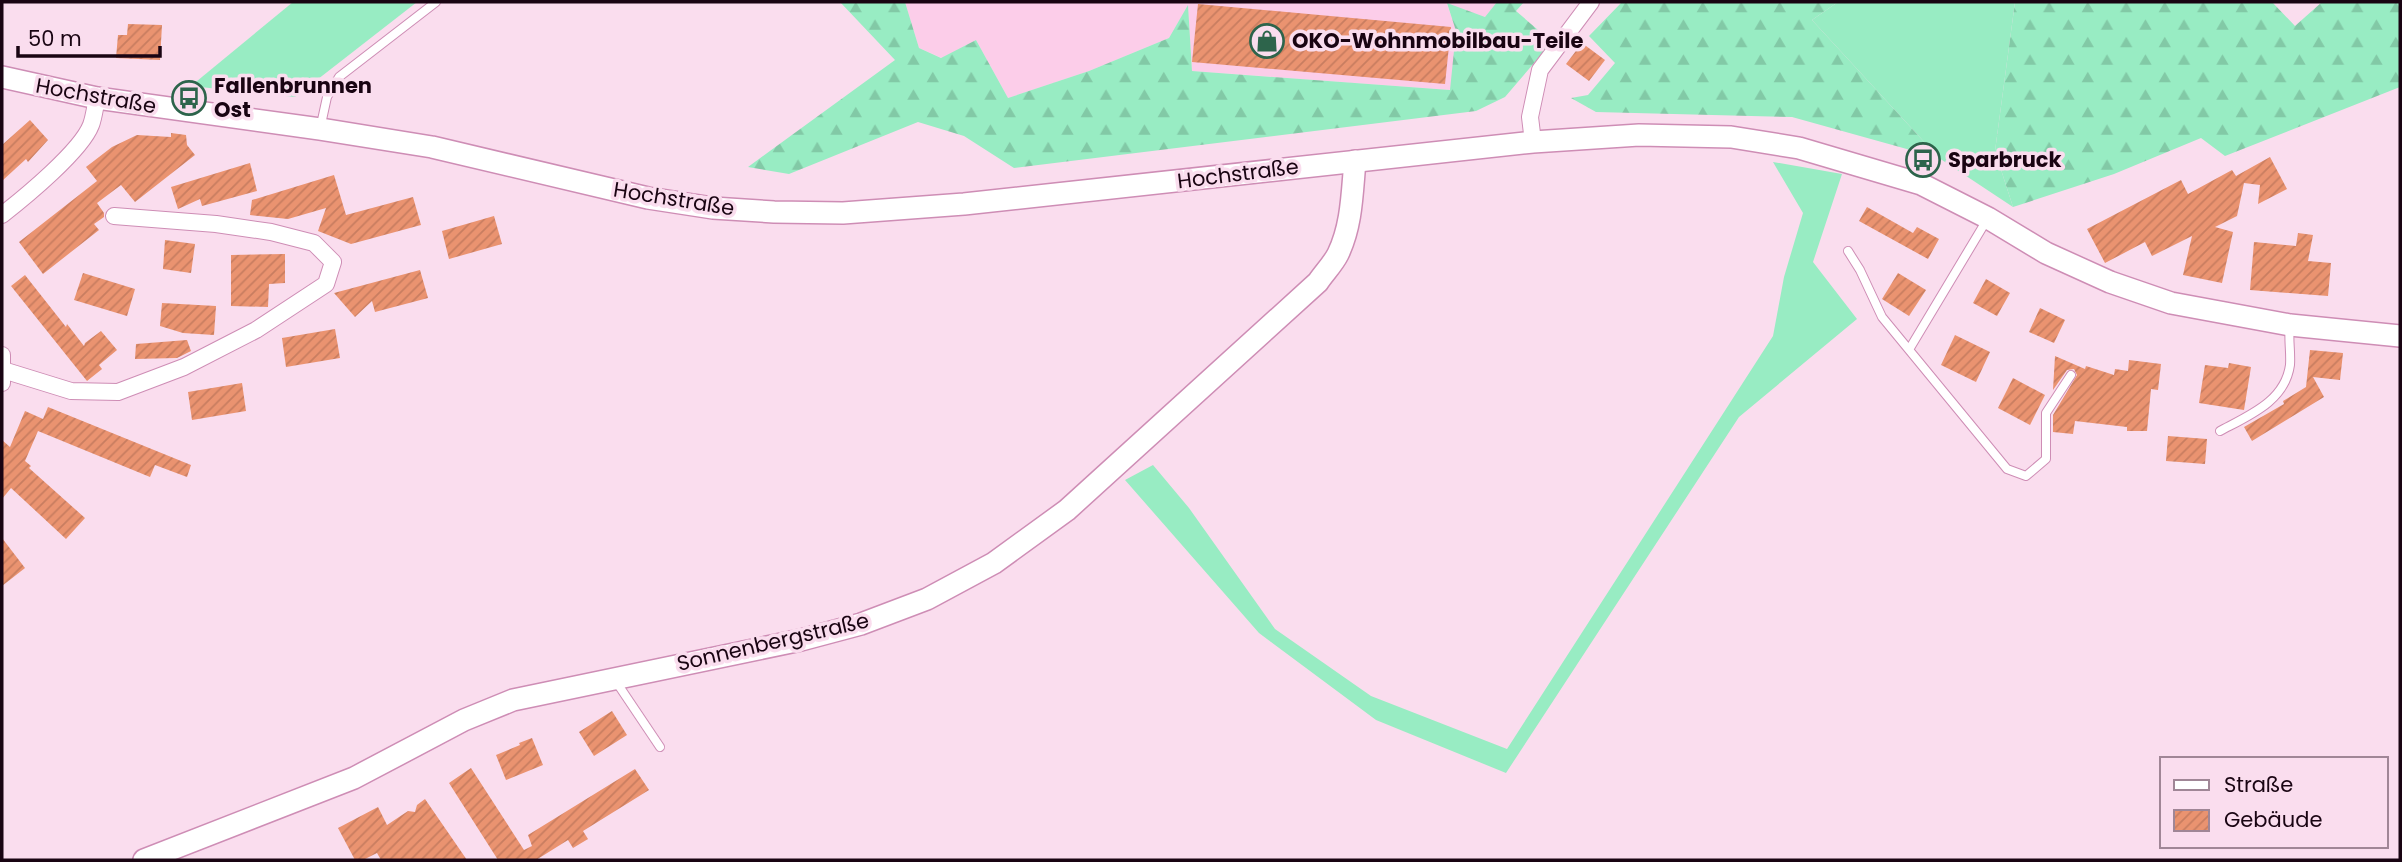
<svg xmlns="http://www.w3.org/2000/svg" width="2402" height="862" viewBox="0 0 2402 862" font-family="Poppins,sans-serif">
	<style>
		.built { fill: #fccde9 }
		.grass { fill: #98ecc3 }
		.forest { fill: url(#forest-firs) }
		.building { fill: url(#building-hatch) }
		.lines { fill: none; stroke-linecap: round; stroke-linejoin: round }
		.lane-casing { stroke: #ce8db5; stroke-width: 10 }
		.street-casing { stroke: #ce8db5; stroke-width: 18 }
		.secondary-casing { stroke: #ce8db5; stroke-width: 24 }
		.lane { stroke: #fff; stroke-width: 8 }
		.street { stroke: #fff; stroke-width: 16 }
		.secondary { stroke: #fff; stroke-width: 21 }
		.labels { text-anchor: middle; stroke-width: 7; stroke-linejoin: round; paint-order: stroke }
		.poi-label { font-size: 21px; font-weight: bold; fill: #190412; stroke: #faddee; text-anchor: start }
		.street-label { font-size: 21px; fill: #190412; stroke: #faddee }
	</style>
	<defs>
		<pattern id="forest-firs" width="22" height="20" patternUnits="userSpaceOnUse" patternTransform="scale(1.75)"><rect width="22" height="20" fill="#98ecc3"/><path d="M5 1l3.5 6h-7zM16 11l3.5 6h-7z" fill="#82c9a6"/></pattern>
		<pattern id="building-hatch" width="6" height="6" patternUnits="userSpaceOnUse" patternTransform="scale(1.75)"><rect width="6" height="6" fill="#ea9370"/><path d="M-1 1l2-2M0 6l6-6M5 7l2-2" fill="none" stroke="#c87d60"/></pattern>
	</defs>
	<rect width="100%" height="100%" fill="#faddee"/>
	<polygon class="built" points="905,2 1497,2 1485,17 1447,4 1456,31 1451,90 1192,71 1188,6 1169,38 1089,71 1008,98 976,40 942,58 919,48"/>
	<g class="grass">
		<polygon points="293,2 417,2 295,97 191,86"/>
		<polygon points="1838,2 2015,2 1995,151 2013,207 1939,158 1812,20"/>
		<polygon points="1773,162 1842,174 1813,262 1857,319 1739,417 1506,773 1376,720 1259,633 1125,480 1153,465 1189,508 1275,629 1371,696 1507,749 1773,336 1784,277 1803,213"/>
	</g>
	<g class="forest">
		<polygon points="840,2 905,2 919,48 941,58 976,40 1008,98 1089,71 1169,38 1188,5 1192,71 1450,90 1456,31 1447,3 1485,17 1497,2 1524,2 1516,11 1552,42 1505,97 1476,111 1014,168 964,136 918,122 789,174 748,167 895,60"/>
		<polygon points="1622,2 1838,2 1812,20 1939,158 1792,117 1596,112 1571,98 1588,95 1615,63 1589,36"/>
		<polygon points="2015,2 2272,2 2295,26 2322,2 2400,2 2400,87 2225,156 2201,138 2114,174 2013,207 1995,151"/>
	</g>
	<g class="building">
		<polygon points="1198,4 1451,27 1445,84 1192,62"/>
		<polygon points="128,24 162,25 160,60 116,58 118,35 127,35"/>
		<polygon points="1582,43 1605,60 1589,81 1566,64"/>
		<polygon points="30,120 48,140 28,162 26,159 2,181 2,145"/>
		<polygon points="171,133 186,135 187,145 195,155 135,202 121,185 97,203 104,213 104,217 94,224 99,230 43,274 19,242 97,181 86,167 112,147 137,135 171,137"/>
		<polygon points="2270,157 2287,189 2258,204 2260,185 2244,183 2237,216 2215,227 2233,232 2222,283 2183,275 2192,236 2152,256 2145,242 2105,263 2087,229 2181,180 2188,194 2232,170 2236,176"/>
		<polygon points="250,163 257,191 202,206 200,199 178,209 171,187"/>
		<polygon points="334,175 346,215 413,197 421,225 351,244 318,231 326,208 288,219 250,215 252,200"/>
		<polygon points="1867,207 1913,233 1917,227 1939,239 1928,259 1859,221"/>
		<polygon points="494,216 502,244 449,259 442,231"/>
		<polygon points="2298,233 2313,235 2308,261 2331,263 2328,296 2250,290 2254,242 2296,246"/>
		<polygon points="165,240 195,244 191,273 163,269"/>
		<polygon points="285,254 285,283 269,284 268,307 231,306 231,255"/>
		<polygon points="420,270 428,298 375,312 372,301 355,317 334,293"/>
		<polygon points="83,273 135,289 127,316 74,300"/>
		<polygon points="1898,273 1926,290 1909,316 1882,299"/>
		<polygon points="25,275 66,327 67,324 84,346 85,343 101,331 117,350 99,365 102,369 87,381 11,286"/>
		<polygon points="1986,279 2010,293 1997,316 1973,303"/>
		<polygon points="162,303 216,306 214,335 183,333 160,326"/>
		<polygon points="2040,308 2065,320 2054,343 2029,332"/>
		<polygon points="335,329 340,358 286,367 282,338"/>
		<polygon points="1955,335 1990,352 1976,382 1941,365"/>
		<polygon points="187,340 191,351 177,358 135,359 136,344"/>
		<polygon points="2310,350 2343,353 2340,380 2313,377 2324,397 2252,441 2244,427 2284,404 2283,401 2306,387"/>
		<polygon points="2055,356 2085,369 2086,366 2114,375 2115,369 2128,371 2129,360 2161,364 2158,390 2151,389 2147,431 2127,431 2127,427 2075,421 2073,434 2053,432 2053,415 2077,375 2074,369 2067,370 2053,390"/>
		<polygon points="2229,363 2251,367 2244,410 2199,403 2205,365 2228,368"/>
		<polygon points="2013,378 2045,395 2030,425 1998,408"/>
		<polygon points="242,383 246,411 192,420 188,392"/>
		<polygon points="48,407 191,465 187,477 155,465 150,477 38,431 25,461 31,466 29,468 85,518 66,539 11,488 2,499 2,440 10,447 25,411 43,419"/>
		<polygon points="2168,436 2207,439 2205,464 2166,461"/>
		<polygon points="2,538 25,568 2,586"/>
		<polygon points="612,711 627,735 594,756 579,732"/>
		<polygon points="532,738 543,765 506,780 496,755 520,745 519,743"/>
		<polygon points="471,768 524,850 532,846 528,835 635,769 649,790 583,831 588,839 573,848 568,840 536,860 498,860 449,783"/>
		<polygon points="425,799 467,860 381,860 377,853 363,860 355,860 338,828 378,807 387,825 408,811 415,812 417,805"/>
	</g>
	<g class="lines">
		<g class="lane-casing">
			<g id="lane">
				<polyline points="320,129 327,97 339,77 436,2"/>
				<polyline points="1848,251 1860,270 1882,317 2007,469 2026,476 2046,459 2046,413 2071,375"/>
				<polyline points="1910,348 1988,218"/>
				<path d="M2220,431C2250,415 2285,401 2290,365C2291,351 2288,339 2290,325"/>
				<polyline points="615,680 660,747"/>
			</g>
		</g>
		<g class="street-casing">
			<g id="street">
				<polyline points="1533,142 1530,117 1540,70 1591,2"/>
				<path d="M2,215C25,197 81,151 91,125C94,117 95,107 97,98"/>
				<polyline points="2,355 2,383"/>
				<polyline points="3,370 71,391 118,392 184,367 256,330 326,284 333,262 314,243 271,232 216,224 114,216"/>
			</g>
		</g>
		<g class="secondary-casing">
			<g id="secondary">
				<polyline points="2,77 97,98 320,129 432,147 648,198 713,208 774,212 843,213 964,204 1533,142 1639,135 1731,137 1799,148 1921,184 1988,218 2046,253 2110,282 2171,303 2290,325 2400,336"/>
				<path d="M144,860L354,778L464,720L513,700L801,640L861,624L927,599L994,563L1067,510L1318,282C1324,273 1333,264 1338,254C1352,225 1352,193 1355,161"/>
			</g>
		</g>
		<use href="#lane" class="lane"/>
		<use href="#street" class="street"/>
		<use href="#secondary" class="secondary"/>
	</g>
	<defs>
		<g id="shop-ring" transform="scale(1.75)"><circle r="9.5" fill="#faddee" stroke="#2d644b" stroke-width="1.5"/><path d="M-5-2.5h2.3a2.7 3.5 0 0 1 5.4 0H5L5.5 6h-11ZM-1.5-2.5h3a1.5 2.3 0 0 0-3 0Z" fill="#2d644b"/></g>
		<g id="bus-ring" transform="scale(1.75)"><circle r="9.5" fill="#faddee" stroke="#2d644b" stroke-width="1.5"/><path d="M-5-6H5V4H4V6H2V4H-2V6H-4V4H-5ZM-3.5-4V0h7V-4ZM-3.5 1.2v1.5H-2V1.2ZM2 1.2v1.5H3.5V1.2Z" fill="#2d644b"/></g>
	</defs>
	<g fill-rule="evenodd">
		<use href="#shop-ring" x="1267" y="41"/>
		<use href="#bus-ring" x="189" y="98"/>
		<use href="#bus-ring" x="1923" y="160"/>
	</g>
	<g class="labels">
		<g class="poi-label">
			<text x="1292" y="48">OKO-Wohnmobilbau-Teile</text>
			<text x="214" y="93">Fallenbrunnen<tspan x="214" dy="24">Ost</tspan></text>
			<text x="1948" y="167">Sparbruck</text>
		</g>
		<g class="street-label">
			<text transform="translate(96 96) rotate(10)" y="7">Hochstraße</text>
			<text transform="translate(1238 174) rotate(-7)" y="7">Hochstraße</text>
			<text transform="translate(674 199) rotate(9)" y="7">Hochstraße</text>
			<text transform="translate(773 642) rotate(-13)" y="7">Sonnenbergstraße</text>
		</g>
	</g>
	<rect width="2402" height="862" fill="none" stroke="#190412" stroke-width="7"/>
	<rect x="2160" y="757" width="228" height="91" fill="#faddee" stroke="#a08696" stroke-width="2"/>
	<rect x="2174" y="780" width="35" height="10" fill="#ffffff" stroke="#a08696" stroke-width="2"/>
	<text x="2224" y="792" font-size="21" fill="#190412">Straße</text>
	<rect x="2174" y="810" width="35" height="21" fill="url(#building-hatch)" stroke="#a08696" stroke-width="2"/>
	<text x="2224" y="827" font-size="21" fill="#190412">Gebäude</text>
	<path d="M18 46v10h142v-10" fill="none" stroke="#190412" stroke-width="3.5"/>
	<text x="28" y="46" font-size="21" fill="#190412" stroke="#faddee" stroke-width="5" paint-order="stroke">50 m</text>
</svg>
